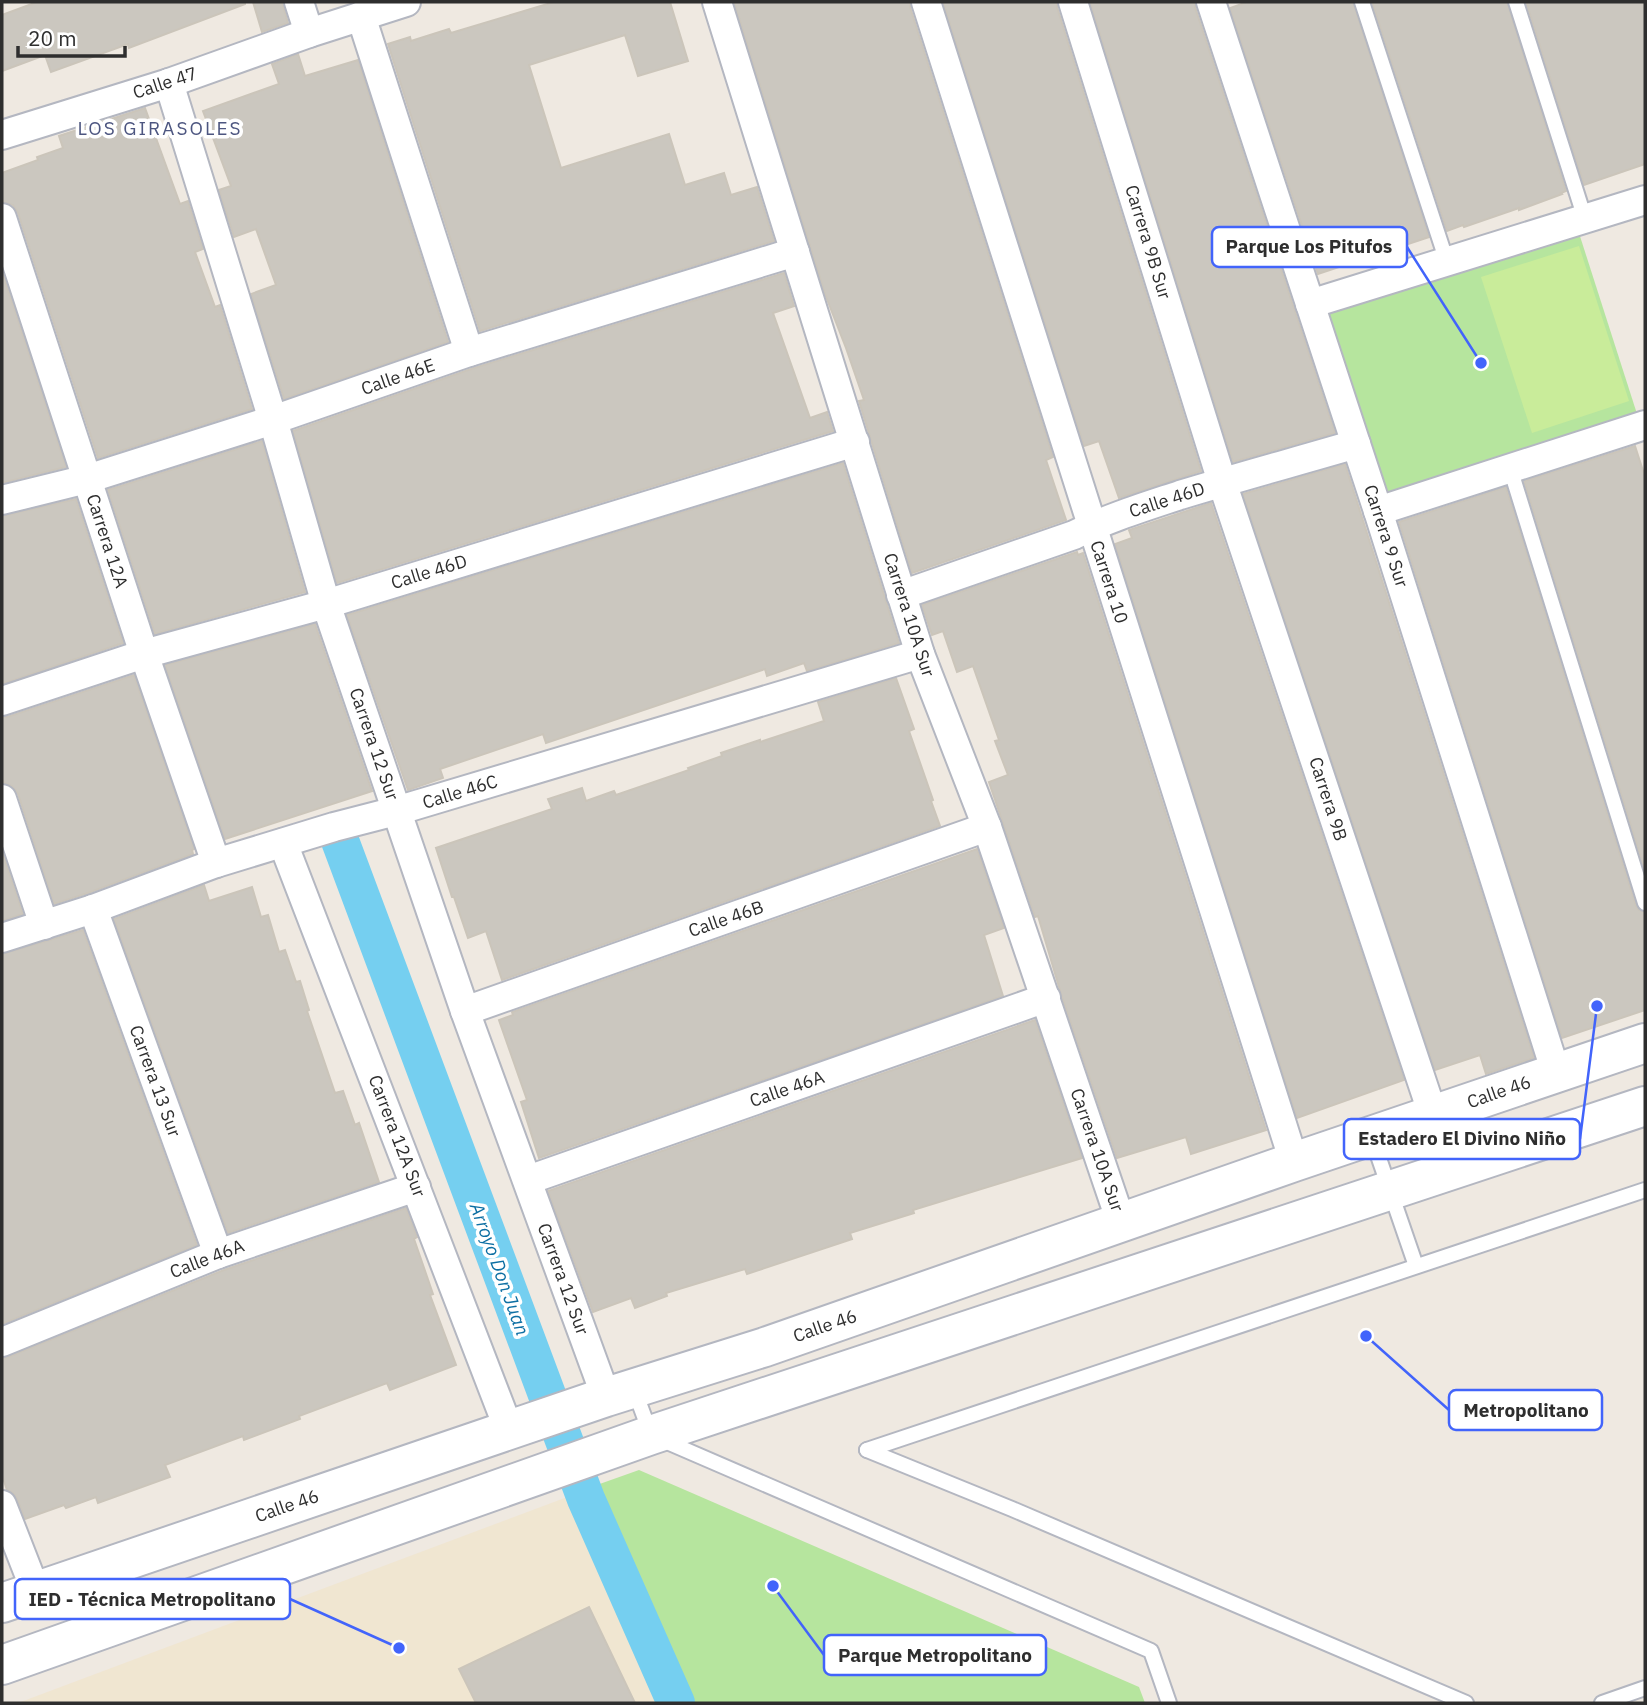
<svg xmlns="http://www.w3.org/2000/svg" width="1647" height="1705" viewBox="0 0 1647 1705" font-family="'IBM Plex Sans',sans-serif">
	<style>
		.education { fill: #f0e6d1 }
		.green { fill: #b6e59e }
		.pitch { fill: #c9ec9a }
		.lines { fill: none; stroke-linecap: round; stroke-linejoin: round }
		.canal { stroke: #75cff0; stroke-width: 38 }
		.building { fill: #cbc7bf; stroke: #cbc5ba; stroke-width: 2 }
		.lane-casing { stroke: #b4b7c1; stroke-width: 18 }
		.street-casing { stroke: #b4b7c1; stroke-width: 32 }
		.secondary-casing { stroke: #b4b7c1; stroke-width: 42 }
		.lane { stroke: #fff; stroke-width: 14 }
		.street { stroke: #fff; stroke-width: 28 }
		.secondary { stroke: #fff; stroke-width: 38 }
		.labels { text-anchor: middle; stroke-width: 7; stroke-linejoin: round; paint-order: stroke }
		.street-label { font-size: 18px; fill: #2e2e2e; stroke: #fff }
		.neighbourhood-label { font-size: 19px; letter-spacing: 2px; fill: #4d5680; stroke: #fff }
		.water-label { font-size: 19px; font-style: italic; fill: #0d6fa3; stroke: #fff }
		.leader { fill: none; stroke: #4264fb; stroke-width: 2.5 }
		.callout-dot { fill: #4264fb; stroke: #fff; stroke-width: 2.5 }
		.callout { fill: #fff; stroke: #4264fb; stroke-width: 2.5 }
		.callout-label { font-size: 19px; text-anchor: middle; font-weight: bold; fill: #2e2e2e }
	</style>
	<rect width="100%" height="100%" fill="#efe9e1"/>
	<polygon class="education" points="570,1496 658,1703 18,1703"/>
	<g class="green">
		<polygon points="1578,230 1638,417 1386,499 1324,309"/>
		<polygon points="639,1470 1139,1687 1145,1703 691,1703 594,1486"/>
	</g>
	<polygon class="pitch" points="1579,246 1629,401 1532,433 1481,277"/>
	<g class="lines">
		<polyline class="canal" points="336,830 586,1499 676,1703"/>
	</g>
	<g class="building">
		<polygon points="37,2 245,2 245,4 129,48 128,44 51,72 45,55 2,71 2,15"/>
		<polygon points="253,2 282,2 288,23 262,32"/>
		<polygon points="554,2 670,2 688,61 638,76 625,35 529,65 561,168 669,134 685,185 724,173 731,195 757,187 774,241 480,331 388,44 410,37 411,41 449,29 451,33"/>
		<polygon points="734,2 910,2 910,7 1053,457 1046,460 1066,520 912,573 859,401 864,400 846,348 825,294"/>
		<polygon points="943,2 1057,2 1057,7 1201,471 1119,498 1099,441 1084,446"/>
		<polygon points="1090,2 1195,2 1195,7 1335,433 1233,462"/>
		<polygon points="1247,2 1353,2 1429,237 1318,274 1230,8"/>
		<polygon points="1372,2 1507,2 1566,191 1561,193 1562,194 1519,210 1519,208 1464,227 1463,225 1447,231"/>
		<polygon points="1526,2 1645,2 1645,164 1584,185"/>
		<polygon points="298,54 305,76 358,60 448,342 284,399 251,294 276,285 256,229 234,237 219,190 231,186 203,111 279,84 272,64"/>
		<polygon points="145,108 180,204 188,201 203,249 195,252 215,307 220,305 252,409 98,458 18,213 13,205 2,202 2,173 38,160 37,157 63,148 59,136"/>
		<polygon points="2,271 66,467 2,483"/>
		<polygon points="784,273 794,306 773,313 810,418 827,412 833,431 337,583 293,431 474,368"/>
		<polygon points="262,441 305,592 155,634 108,490"/>
		<polygon points="1635,446 1645,477 1645,871 1524,481"/>
		<polygon points="843,463 899,643 807,671 804,663 767,676 765,669 546,743 543,734 440,769 443,778 408,790 347,615"/>
		<polygon points="1345,464 1534,1058 1486,1074 1480,1055 1435,1070 1243,494"/>
		<polygon points="1506,487 1636,906 1639,910 1645,912 1645,1010 1562,1038 1399,522"/>
		<polygon points="76,499 123,643 2,684 2,516"/>
		<polygon points="1211,503 1404,1080 1297,1118 1115,544 1132,538 1129,530"/>
		<polygon points="1077,552 1078,555 1083,553 1266,1130 1191,1154 1186,1137 1117,1158 1062,997 1038,916 1035,917 989,782 1008,775 995,741 999,740 973,666 957,672 943,631 932,635 922,605"/>
		<polygon points="315,624 372,791 225,839 165,665"/>
		<polygon points="134,675 194,849 192,850 193,854 88,893 54,904 18,794 12,786 4,783 2,777 2,717 7,717"/>
		<polygon points="896,678 914,729 909,731 933,800 931,801 940,826 502,980 486,931 468,938 454,897 452,897 436,848 552,809 548,799 582,788 586,801 614,791 616,795 689,770 688,768 722,756 721,753 760,740 760,742 824,721 818,702"/>
		<polygon points="977,849 1004,928 984,935 1003,996 539,1158 521,1102 527,1100 499,1020 513,1015 512,1012"/>
		<polygon points="2,851 23,914 2,921"/>
		<polygon points="204,885 209,901 252,887 261,917 268,915 279,952 285,950 296,982 300,981 309,1010 307,1011 335,1093 343,1091 355,1125 359,1123 379,1182 228,1233 114,919"/>
		<polygon points="83,930 197,1245 2,1324 2,954"/>
		<polygon points="1035,1020 1082,1158 913,1210 914,1213 850,1233 852,1239 747,1274 745,1269 666,1293 667,1296 635,1308 631,1298 593,1312 548,1191"/>
		<polygon points="406,1208 417,1237 414,1239 433,1294 430,1295 456,1365 390,1390 387,1383 299,1416 300,1419 244,1440 243,1436 165,1465 170,1477 98,1503 96,1497 66,1508 64,1505 25,1519 17,1499 13,1493 7,1490 2,1475 2,1358 8,1357 224,1270"/>
		<polygon points="589,1607 635,1703 476,1703 459,1669"/>
	</g>
	<g class="lines">
		<g class="lane-casing">
			<g id="lane">
				<polyline points="1362,2 1447,262"/>
				<polyline points="1516,2 1585,219"/>
				<polyline points="1510,468 1645,903"/>
				<polyline points="1372,1138 1416,1266"/>
				<polyline points="634,1389 651,1435 1151,1651 1169,1703"/>
				<polyline points="867,1450 1645,1190"/>
				<polyline points="867,1450 1012,1509 1466,1703"/>
				<polyline points="1602,1703 1645,1688"/>
			</g>
		</g>
		<g class="street-casing">
			<g id="street">
				<polyline points="299,2 309,33"/>
				<polyline points="717,2 920,654 987,827 1121,1222"/>
				<polyline points="926,2 1294,1162"/>
				<polyline points="1073,2 1222,482 1433,1115"/>
				<polyline points="1211,2 1378,511 1556,1073"/>
				<polyline points="361,16 469,352"/>
				<polyline points="169,83 273,420 326,604 465,1011 606,1397"/>
				<polyline points="2,135 169,83 309,33 406,2"/>
				<polyline points="2,218 144,654 216,863"/>
				<polyline points="1310,304 1645,200"/>
				<polyline points="2,500 87,479 273,420 469,352 795,252"/>
				<polyline points="1378,511 1645,425"/>
				<path d="M901,595L1074,535C1108,518 1144,507 1180,495C1239,477 1298,461 1356,444"/>
				<polyline points="2,701 144,654 326,604 855,442"/>
				<polyline points="2,799 44,925"/>
				<polyline points="283,843 509,1430"/>
				<polyline points="93,909 218,1254"/>
				<polyline points="2,938 93,909 216,863 334,827 396,811 920,654"/>
				<polyline points="465,1011 987,827"/>
				<polyline points="528,1180 1046,998"/>
				<polyline points="2,1342 218,1254 416,1187"/>
				<polyline points="2,1505 36,1592"/>
			</g>
		</g>
		<g class="secondary-casing">
			<g id="secondary">
				<polyline points="2,1603 606,1397 765,1347 1294,1162 1645,1043"/>
				<polyline points="2,1665 651,1435 1645,1106"/>
			</g>
		</g>
		<use href="#lane" class="lane"/>
		<use href="#street" class="street"/>
		<use href="#secondary" class="secondary"/>
	</g>
	<g class="labels">
		<g class="street-label">
			<text transform="translate(165 83) rotate(-18)" y="6">Calle 47</text>
			<text transform="translate(1148 242) rotate(73)" y="6">Carrera 9B Sur</text>
			<text transform="translate(398 377) rotate(-19)" y="6">Calle 46E</text>
			<text transform="translate(1167 500) rotate(-18)" y="6">Calle 46D</text>
			<text transform="translate(1386 536) rotate(72)" y="6">Carrera 9 Sur</text>
			<text transform="translate(107 541) rotate(72)" y="6">Carrera 12A</text>
			<text transform="translate(429 572) rotate(-17)" y="6">Calle 46D</text>
			<text transform="translate(1109 582) rotate(72)" y="6">Carrera 10</text>
			<text transform="translate(909 615) rotate(72)" y="6">Carrera 10A Sur</text>
			<text transform="translate(374 744) rotate(71)" y="6">Carrera 12 Sur</text>
			<text transform="translate(460 792) rotate(-17)" y="6">Calle 46C</text>
			<text transform="translate(1328 799) rotate(72)" y="6">Carrera 9B</text>
			<text transform="translate(726 919) rotate(-19)" y="6">Calle 46B</text>
			<text transform="translate(155 1081) rotate(70)" y="6">Carrera 13 Sur</text>
			<text transform="translate(787 1089) rotate(-19)" y="6">Calle 46A</text>
			<text transform="translate(1499 1092) rotate(-19)" y="6">Calle 46</text>
			<text transform="translate(397 1136) rotate(69)" y="6">Carrera 12A Sur</text>
			<text transform="translate(1097 1150) rotate(71)" y="6">Carrera 10A Sur</text>
			<text transform="translate(207 1259) rotate(-21)" y="6">Calle 46A</text>
			<text transform="translate(563 1279) rotate(70)" y="6">Carrera 12 Sur</text>
			<text transform="translate(825 1326) rotate(-19)" y="6">Calle 46</text>
			<text transform="translate(287 1506) rotate(-19)" y="6">Calle 46</text>
		</g>
		<g class="neighbourhood-label">
			<text x="160" y="135">LOS GIRASOLES</text>
		</g>
		<g class="water-label">
			<text transform="translate(500 1269) rotate(70)" y="7">Arroyo Don Juan</text>
		</g>
	</g>
	<path class="leader" d="M1481 363L1407 247M1597 1006L1580 1139M1366 1336L1449 1410M399 1648L290 1599M773 1586L824 1655"/>
	<g class="callout-dot">
		<circle cx="1481" cy="363" r="7"/>
		<circle cx="1597" cy="1006" r="7"/>
		<circle cx="1366" cy="1336" r="7"/>
		<circle cx="399" cy="1648" r="7"/>
		<circle cx="773" cy="1586" r="7"/>
	</g>
	<g class="callout">
		<rect x="1212" y="227" width="195" height="40" rx="7"/>
		<rect x="1344" y="1119" width="236" height="40" rx="7"/>
		<rect x="1449" y="1390" width="153" height="40" rx="7"/>
		<rect x="15" y="1579" width="275" height="40" rx="7"/>
		<rect x="824" y="1635" width="222" height="40" rx="7"/>
	</g>
	<g class="callout-label">
		<text x="1309" y="253">Parque Los Pitufos</text>
		<text x="1462" y="1145">Estadero El Divino Niño</text>
		<text x="1526" y="1417">Metropolitano</text>
		<text x="152" y="1606">IED - Técnica Metropolitano</text>
		<text x="935" y="1662">Parque Metropolitano</text>
	</g>
	<rect width="1647" height="1705" fill="none" stroke="#2e2e2e" stroke-width="7"/>
	<path d="M18 46v10h107v-10" fill="none" stroke="#2e2e2e" stroke-width="3.5"/>
	<text x="28" y="46" font-size="21" fill="#2e2e2e" stroke="#ffffff" stroke-width="5" paint-order="stroke">20 m</text>
</svg>
